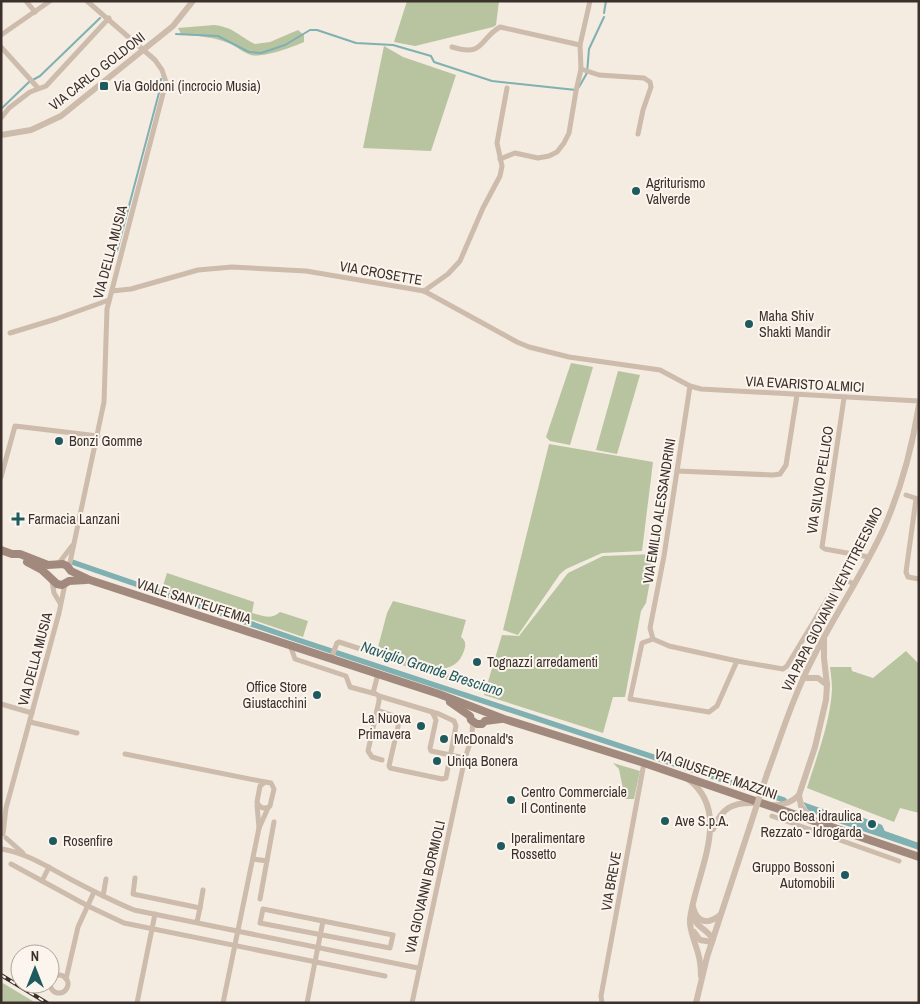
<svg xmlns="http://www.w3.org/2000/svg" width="920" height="1004" viewBox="0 0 920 1004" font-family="'Archivo Narrow',sans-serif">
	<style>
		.green { fill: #b8c4a0 }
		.water { fill: #7fb0b2 }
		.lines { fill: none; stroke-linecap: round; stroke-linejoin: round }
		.stream { stroke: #7fb0b2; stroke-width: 2 }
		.canal { stroke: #7fb0b2; stroke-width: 5.5 }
		.minor { stroke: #cdbbac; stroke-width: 5 }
		.tertiary { stroke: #cdbbac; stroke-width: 6 }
		.secondary { stroke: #a18a7d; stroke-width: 8 }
		.rail-casing { stroke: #3b302b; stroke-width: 4 }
		.rail { stroke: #fbf5ee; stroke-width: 2; stroke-dasharray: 5.5; stroke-linecap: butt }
		.tertiary-bridge { stroke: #cdbbac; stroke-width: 6 }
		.poi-dot { fill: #1f5a5e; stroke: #fbf5ee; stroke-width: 2 }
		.labels { text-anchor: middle; stroke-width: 4; stroke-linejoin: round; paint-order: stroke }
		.street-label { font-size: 14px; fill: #3b302b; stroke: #fbf5ee }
		.poi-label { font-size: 14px; fill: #3b302b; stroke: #fbf5ee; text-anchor: start }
		.water-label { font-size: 15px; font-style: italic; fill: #1f5a5e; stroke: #fbf5ee }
	</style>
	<rect width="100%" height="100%" fill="#f4ebe1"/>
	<g class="green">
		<polygon points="407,1 499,1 496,25 493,27 415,46 394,42"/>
		<path d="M214,25C236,28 238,36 255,44L270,42L298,30L304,35V42C293,47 263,58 251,55C244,53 237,47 231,44C215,37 198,36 181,34L178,28Z"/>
		<polygon points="384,46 403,57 456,75 431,151 363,148"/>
		<polygon points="571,363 593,367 570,445 550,441 546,437"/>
		<polygon points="618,371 640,375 617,454 596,450"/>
		<polygon points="549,444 653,462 642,551 602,553 566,569 560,574 518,635 503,630"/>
		<polygon points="655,554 646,603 641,611 625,697 613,697 603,733 484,695 502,635 519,636 568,573 603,556"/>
		<path d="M167,573L254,602L252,613C262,616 271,620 280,612L308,621L303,637L162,589Z"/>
		<path d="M393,601L466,620L461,637C466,641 466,645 464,651C452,687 401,659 377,651L387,613Z"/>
		<path d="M906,651L919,664V813L900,808L894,822L807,788C817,756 830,723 832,690C832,683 831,675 830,667H851L852,671L873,678Z"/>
		<polygon points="613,763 640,771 634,799 625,799 619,769"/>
		<polygon points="1,982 36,1003 1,1003"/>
	</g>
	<polygon class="water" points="803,802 919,843 919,850 821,817 808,810"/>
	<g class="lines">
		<g class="stream">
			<polyline points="604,13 606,1"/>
			<polyline points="176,34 218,36 249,52 261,53 285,45 310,30 317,30 356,43 393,45 431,56 434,62 492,81 576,90"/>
			<polyline points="579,87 587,73 589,49 604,17"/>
			<polyline points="1,109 29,82 40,76 100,18"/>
			<polyline points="117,251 160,89 161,79"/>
		</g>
		<g class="canal">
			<polyline points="72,562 298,640 784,800"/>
			<polyline points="850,823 859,819 880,827 883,834"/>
		</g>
		<g class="minor">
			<polyline points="26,1 35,12"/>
			<polyline points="1,35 50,1"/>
			<polyline points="1,47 38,88"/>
			<path d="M452,47C485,57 478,40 500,27L580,45"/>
			<polyline points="581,69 599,75 644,78 650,82 651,87 643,110 638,134"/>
			<polyline points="1,118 9,108 30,92 46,86 109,18"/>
			<polyline points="500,159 515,153 538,158 549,156 557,152 564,143 569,133 576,91 581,69 580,45 590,1"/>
			<polyline points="112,291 131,289 198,270 232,267 306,271 424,291 517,342 529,347 569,357 660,370 690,386 701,389 919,401"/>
			<polyline points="424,291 448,274 460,261 483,208 500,176 502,166 497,143 507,88"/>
			<polyline points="10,333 56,319 109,300"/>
			<path d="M690,386L664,556L650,628L653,639L669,646L737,661L783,669L787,666L837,583C844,578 848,581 854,584"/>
			<polyline points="844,398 822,547 825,549 869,557"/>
			<polyline points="677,471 773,475 780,474 786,465 797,395"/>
			<polyline points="1,477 15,426 98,436"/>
			<polyline points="906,495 918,499"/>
			<polyline points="916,499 906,572 908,577 919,579"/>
			<polyline points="59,563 72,546"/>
			<polyline points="69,567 104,402 107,309 166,82 162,70 155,60 87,1"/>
			<polyline points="52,581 54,593 60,603"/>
			<polyline points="653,639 642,643 630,699 709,712 717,706 737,661"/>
			<polyline points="290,645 295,659 346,676 350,687 376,694 379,696 379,701 368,751 372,757 382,760"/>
			<polyline points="331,659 337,643 339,642 463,682"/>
			<polyline points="373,693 378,674"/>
			<polyline points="1,704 32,713"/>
			<polyline points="377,710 400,718 389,766 390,768 442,779 446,778 456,726 454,721 439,714 379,696"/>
			<polyline points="432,712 436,720 430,748 431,751 465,758"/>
			<polyline points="30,722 77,733"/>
			<polyline points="125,754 265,782"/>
			<path d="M265,782L271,783L274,789L270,806C265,810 259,808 257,802L260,786Z"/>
			<polyline points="257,805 259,828"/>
			<polyline points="772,816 899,861"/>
			<polyline points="3,834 6,808 59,613 65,584"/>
			<polyline points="6,838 23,853"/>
			<path d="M2,849C26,853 48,867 70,879C91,890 112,901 134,910L418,968"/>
			<polyline points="253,859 267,861"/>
			<polyline points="11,864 88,906 124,923 385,976"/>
			<polyline points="135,878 133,894 200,908 197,922"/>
			<polyline points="42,881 49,867"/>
			<polyline points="103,896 106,879"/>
			<polyline points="260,899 274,822"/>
			<polyline points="200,908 203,890"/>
			<polygon points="263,909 393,935 390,948 260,923"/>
			<circle cx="59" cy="984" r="9"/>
			<polyline points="66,979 78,927 94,892"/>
			<polyline points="137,1003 155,914"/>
			<polyline points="223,1003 259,828 268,808"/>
			<polyline points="307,1003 323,921"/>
			<path d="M412,1003L465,758C469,746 474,734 472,721"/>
			<polyline points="602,1003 601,996 644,763"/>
		</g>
		<g class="tertiary">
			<polyline points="1,135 31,130 61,116 173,26 193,1"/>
			<polyline points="803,678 818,678 827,685"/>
			<path d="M767,774C781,736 793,697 812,660C834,616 862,575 883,530C901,490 912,448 919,405"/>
			<path d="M688,779C734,813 695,875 690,919C689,930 695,942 698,953C700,960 701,968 701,976"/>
			<path d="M771,805C782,806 791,803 799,795"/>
			<polyline points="812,820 801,806 799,795 815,747 826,700 827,685 824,658 824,639"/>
			<path d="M713,829C722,808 732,802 755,803"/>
			<path d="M693,907C697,923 708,925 720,915"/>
			<path d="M692,914C695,927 706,928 713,939"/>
			<polyline points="694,932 700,940 712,942"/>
			<polyline points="696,1003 707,957 750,826"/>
		</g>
		<g class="secondary">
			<polyline points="1,550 12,554 20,554 48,565 63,564 67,566 71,571 90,580 439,694 504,719 644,763 919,857"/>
			<polyline points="27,562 42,570 57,584 62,585 69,581 86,580"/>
			<polyline points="450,702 470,716 471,720 477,724 482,724 485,721 501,719"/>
		</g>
		<g class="rail-casing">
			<polyline id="rail" points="1,975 47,1003"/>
		</g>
		<use href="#rail" class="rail"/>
		<polyline class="tertiary-bridge" points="750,826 767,774"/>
	</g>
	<g class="poi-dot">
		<rect x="99" y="81" width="10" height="10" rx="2.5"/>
		<circle cx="636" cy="191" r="5"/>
		<circle cx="749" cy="324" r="5"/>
		<circle cx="59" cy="441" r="5"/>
		<path d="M15.5 511.5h5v5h5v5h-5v5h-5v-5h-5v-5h5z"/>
		<circle cx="477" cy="662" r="5"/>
		<circle cx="317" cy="695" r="5"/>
		<circle cx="421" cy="726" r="5"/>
		<circle cx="444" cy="739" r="5"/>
		<circle cx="437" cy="761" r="5"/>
		<circle cx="511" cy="800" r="5"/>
		<circle cx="665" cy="821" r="5"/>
		<circle cx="872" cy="824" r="5"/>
		<circle cx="53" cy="841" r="5"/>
		<circle cx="501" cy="846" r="5"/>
		<circle cx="845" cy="875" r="5"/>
	</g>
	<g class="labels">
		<g class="street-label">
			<text transform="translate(97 71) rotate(-38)" y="5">VIA CARLO GOLDONI</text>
			<text transform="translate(110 252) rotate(-75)" y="5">VIA DELLA MUSIA</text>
			<text transform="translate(381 273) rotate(10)" y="5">VIA CROSETTE</text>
			<text transform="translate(805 384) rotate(3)" y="5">VIA EVARISTO ALMICI</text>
			<text transform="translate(820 480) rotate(-81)" y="5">VIA SILVIO PELLICO</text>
			<text transform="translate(659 511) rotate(-81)" y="5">VIA EMILIO ALESSANDRINI</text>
			<text transform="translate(832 599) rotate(-63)" y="5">VIA PAPA GIOVANNI VENTITREESIMO</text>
			<text transform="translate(194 601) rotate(18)" y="5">VIALE SANT'EUFEMIA</text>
			<text transform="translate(35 659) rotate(-75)" y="5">VIA DELLA MUSIA</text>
			<text transform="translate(716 774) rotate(19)" y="5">VIA GIUSEPPE MAZZINI</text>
			<text transform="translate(611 881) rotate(-80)" y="5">VIA BREVE</text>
			<text transform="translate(425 887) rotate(-77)" y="5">VIA GIOVANNI BORMIOLI</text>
		</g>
		<g class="poi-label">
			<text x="114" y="91">Via Goldoni (incrocio Musia)</text>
			<text x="646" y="188">Agriturismo<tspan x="646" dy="16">Valverde</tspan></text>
			<text x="759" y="321">Maha Shiv<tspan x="759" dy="16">Shakti Mandir</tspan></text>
			<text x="69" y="446">Bonzi Gomme</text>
			<text x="28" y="524">Farmacia Lanzani</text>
			<text x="487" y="667">Tognazzi arredamenti</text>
			<text x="307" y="692" text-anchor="end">Office Store<tspan x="307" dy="16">Giustacchini</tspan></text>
			<text x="411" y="723" text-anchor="end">La Nuova<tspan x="411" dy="16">Primavera</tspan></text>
			<text x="454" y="744">McDonald's</text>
			<text x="447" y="766">Uniqa Bonera</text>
			<text x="521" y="797">Centro Commerciale<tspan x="521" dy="16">Il Continente</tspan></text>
			<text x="862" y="821" text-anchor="end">Coclea idraulica<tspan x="862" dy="16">Rezzato - Idrogarda</tspan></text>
			<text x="675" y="826">Ave S.p.A.</text>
			<text x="511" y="843">Iperalimentare<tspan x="511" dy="16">Rossetto</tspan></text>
			<text x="63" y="846">Rosenfire</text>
			<text x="835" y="872" text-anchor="end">Gruppo Bossoni<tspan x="835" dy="16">Automobili</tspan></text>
		</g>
		<g class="water-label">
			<text transform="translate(432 669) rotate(18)" y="5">Naviglio Grande Bresciano</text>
		</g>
	</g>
	<rect width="920" height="1004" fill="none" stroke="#3b302b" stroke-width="5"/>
	<g transform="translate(35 969)"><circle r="24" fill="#fbf5ee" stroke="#aea6a0"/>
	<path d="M0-4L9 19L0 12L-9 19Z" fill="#1f5a5e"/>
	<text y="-8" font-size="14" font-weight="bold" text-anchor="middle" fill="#3b302b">N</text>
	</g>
</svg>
